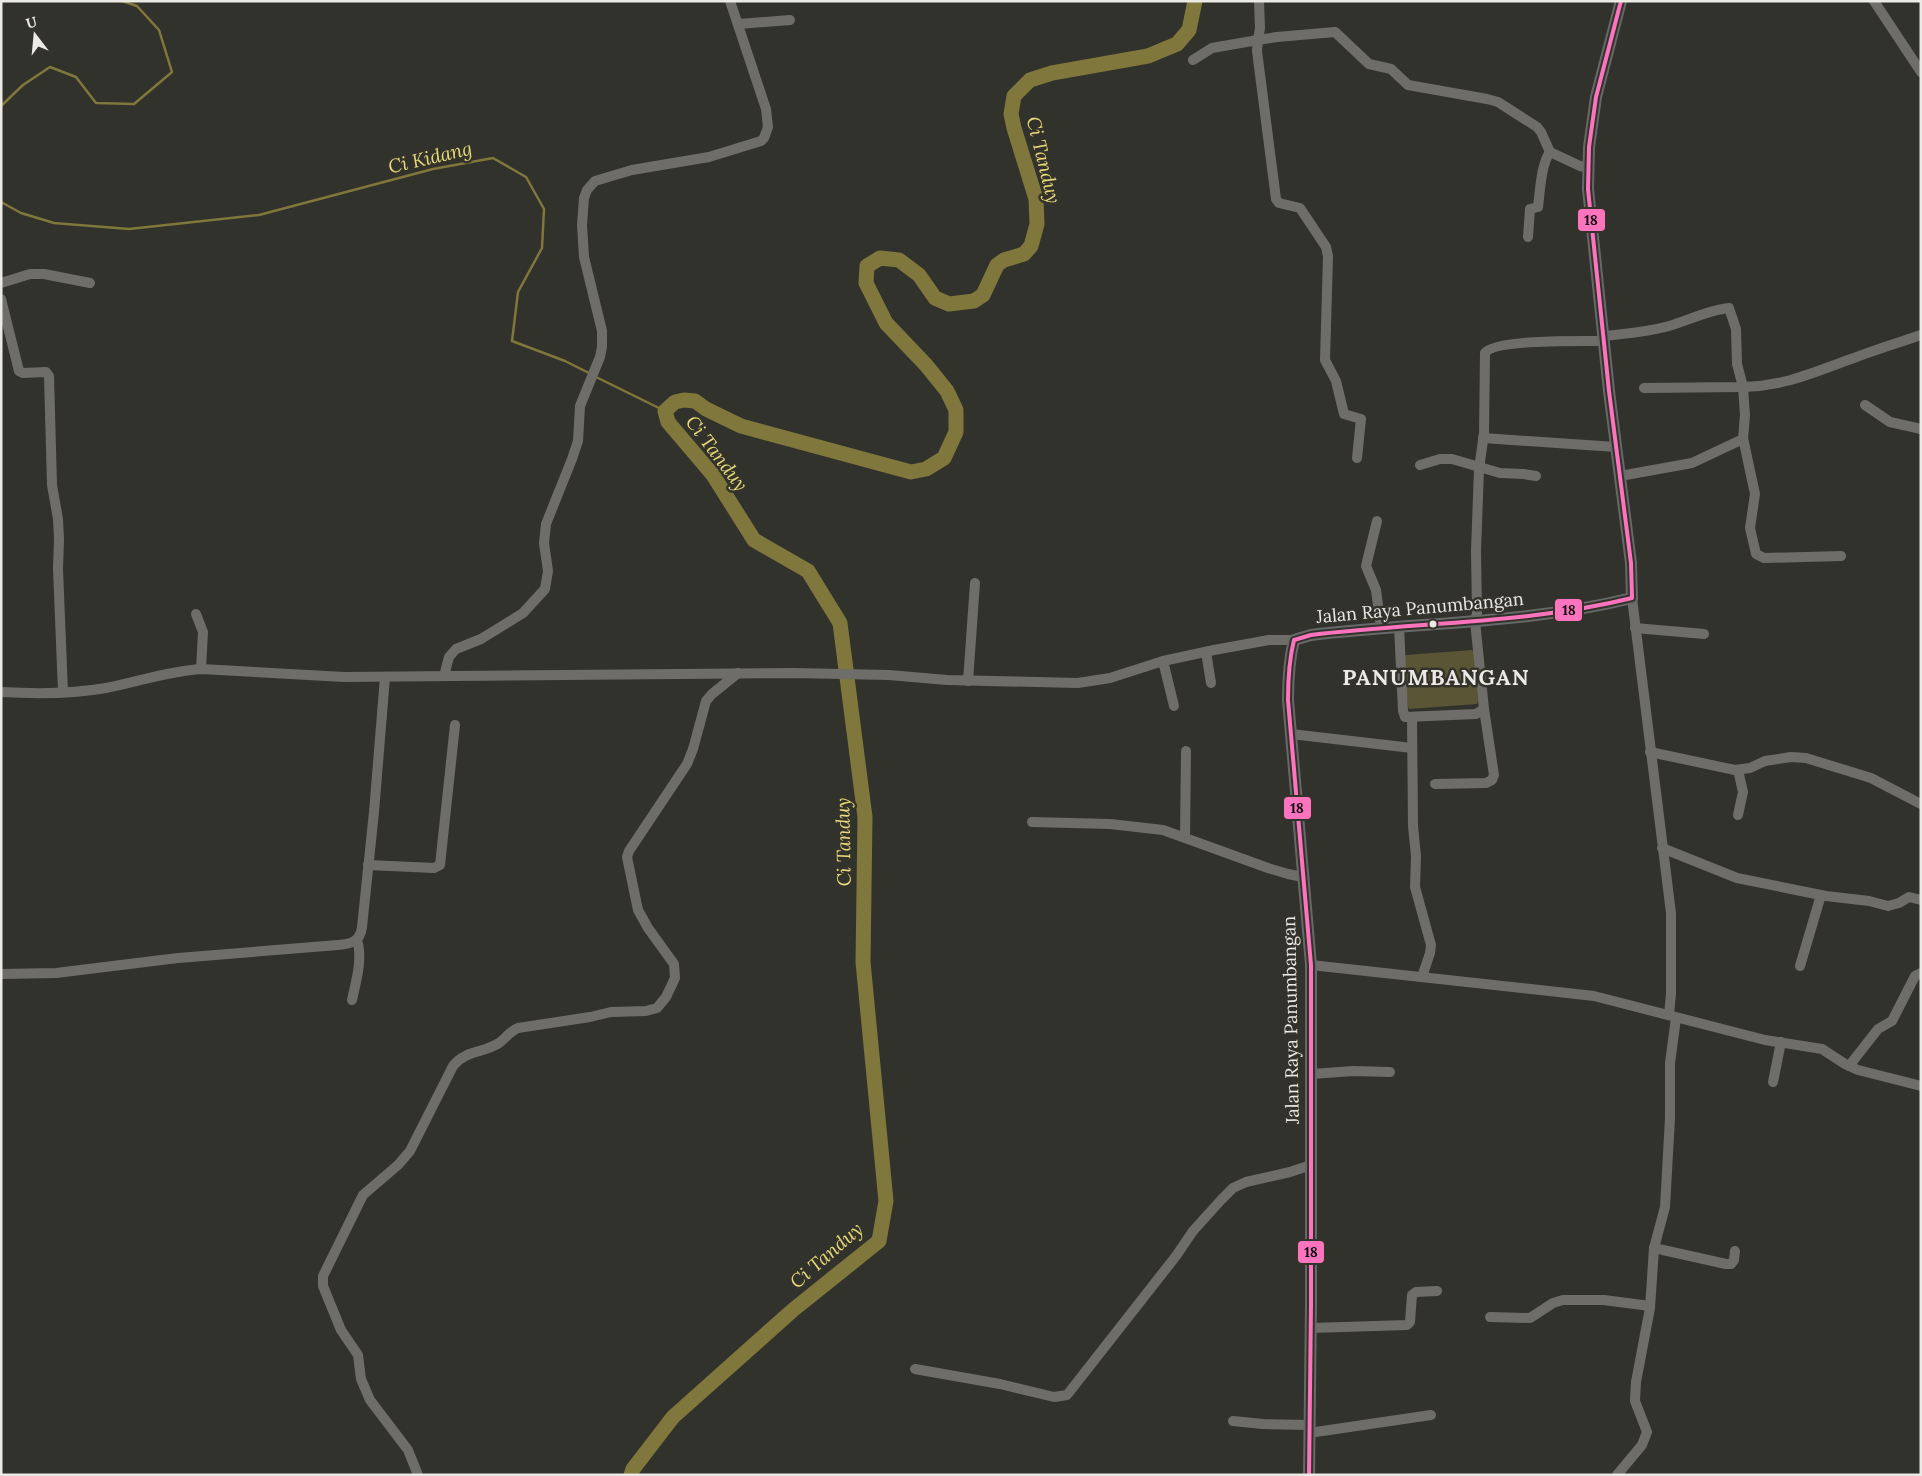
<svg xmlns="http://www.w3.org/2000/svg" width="1922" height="1476" viewBox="0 0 1922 1476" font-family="Lora,serif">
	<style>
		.green { fill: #5a5535 }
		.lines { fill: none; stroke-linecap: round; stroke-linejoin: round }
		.stream { stroke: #7f773b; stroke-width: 2.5 }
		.river { stroke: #7f773b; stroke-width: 15 }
		.minor { stroke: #6e6d69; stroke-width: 10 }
		.major { stroke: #666969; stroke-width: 12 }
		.bus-1-casing { stroke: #34332b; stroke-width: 8 }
		.bus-1 { stroke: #fc73be; stroke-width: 4 }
		.bus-dot { fill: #ebeae5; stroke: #34332b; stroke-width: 2 }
		.labels { text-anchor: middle; stroke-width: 5; stroke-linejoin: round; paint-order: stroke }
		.street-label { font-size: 18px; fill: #ebeae5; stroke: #34332b }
		.water-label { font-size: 19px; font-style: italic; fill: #e7da7b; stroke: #34332b }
		.district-label { font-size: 22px; font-weight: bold; letter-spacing: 1px; fill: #ebeae5; stroke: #34332b }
		.line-badge { stroke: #34332b; stroke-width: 2 }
		.pale-badge-label { font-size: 14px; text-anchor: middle; font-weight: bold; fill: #111 }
	</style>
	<rect width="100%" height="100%" fill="#32322d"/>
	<polygon class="green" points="1472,650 1474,653 1478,701 1477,704 1409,709 1408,707 1404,657 1406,655"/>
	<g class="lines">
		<g class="stream">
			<polyline points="1,106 23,85 50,67 76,77 96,103 134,104 172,72 159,30 137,6 122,1"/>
			<polyline points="1,202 21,213 54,223 129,229 259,215 433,169 493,158 526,177 544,209 542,248 518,292 512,341 565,361 591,374"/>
			<polyline points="596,377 665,411"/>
		</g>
		<polyline class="river" points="631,1475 633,1469 673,1417 793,1310 879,1241 886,1201 863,962 865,817 840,623 808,571 754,540 713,475 668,422 665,411 675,402 684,400 695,401 706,409 741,426 911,472 926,469 944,458 956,432 956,410 947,391 926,365 886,323 866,283 867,266 880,258 899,260 919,275 935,298 949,304 974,301 983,295 997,265 1004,260 1024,254 1031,246 1037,224 1036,199 1014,128 1011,114 1014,96 1030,80 1052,73 1148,56 1177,44 1189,30 1195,1"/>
		<g class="minor">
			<polyline points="1259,1 1260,28 1258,40 1277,37 1335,32 1369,64 1391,69 1408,85 1487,99 1498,102 1537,127 1541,132 1550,152"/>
			<polyline points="1874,1 1921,72"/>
			<polyline points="738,24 790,20"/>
			<polyline points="1193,60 1212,48 1258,40 1257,51 1276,199 1279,203 1300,208 1326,247 1328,256 1325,360 1336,381 1344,414 1361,419 1357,458"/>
			<path d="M1528,237L1530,209L1538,207C1540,192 1541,164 1550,152L1580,166L1589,168"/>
			<polyline points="1,283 30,274 44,274 90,283"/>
			<polyline points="1,299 19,371 23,373 46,372 49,376 52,485 58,519 59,539 58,569 63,692"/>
			<path d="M1603,336C1626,334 1647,332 1669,326C1689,320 1709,310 1729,308L1736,329L1737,364L1743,387L1644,388"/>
			<polyline points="1865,405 1890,422 1921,429"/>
			<polyline points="1483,438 1616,447"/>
			<polyline points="1743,438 1755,494 1750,528 1756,554 1764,558 1841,556"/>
			<polyline points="1420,465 1440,459 1452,459 1500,473 1523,474 1536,476"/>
			<path d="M1620,476L1692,463L1743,439L1745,415L1743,387C1785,386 1812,373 1851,359C1874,350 1897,343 1921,335"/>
			<polyline points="1377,521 1366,566 1376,590 1381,628"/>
			<polyline points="1632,598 1671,913 1671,994 1669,1015"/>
			<polyline points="196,614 203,632 201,669"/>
			<path d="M1399,626L1403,711L1405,717L1476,714L1484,709L1475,621L1477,613L1476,551L1479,469L1484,433L1485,353C1494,339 1585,341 1604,341"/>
			<polyline points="1635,628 1704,634"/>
			<polyline points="1206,652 1211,683"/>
			<polyline points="1163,661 1174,706"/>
			<polyline points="444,676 449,657 456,649 481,639 523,613 545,589 548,571 544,543 546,524 572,459 578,441 580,406 600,357 602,347 602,331 584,257 582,225 584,198 587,190 595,181 615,175 632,170 709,157 761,141 764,138 768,127 766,109 730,1"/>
			<polyline points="968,681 975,583"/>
			<path d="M1,692C36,694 72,694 106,688C138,682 168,671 201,669L344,677L794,673L889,675L947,680L1078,683L1110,678L1163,661L1214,650L1269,640H1294"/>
			<polyline points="1412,717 1413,826 1416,856 1415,887 1431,945 1430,953 1422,977"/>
			<polyline points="1291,734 1412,748"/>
			<polyline points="1650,752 1735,770 1750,768 1765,761 1791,757 1806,758 1871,778 1921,804"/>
			<polyline points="1435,784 1486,783 1492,780 1494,775 1484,709"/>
			<polyline points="1738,815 1743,792 1738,770"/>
			<polyline points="1032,822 1110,824 1163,830 1268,868 1288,874 1303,877"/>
			<polyline points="1185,838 1186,751"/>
			<polyline points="1662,848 1737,878 1826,896 1869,901 1888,906 1899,903 1909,897 1921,900"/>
			<polyline points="368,865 434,868 440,865 455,725"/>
			<polyline points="1311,965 1594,996 1765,1040 1822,1049 1845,1064 1858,1070 1921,1086"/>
			<polyline points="1800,966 1821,895"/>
			<path d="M1,974L56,973L178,958L338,945C351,944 360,942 362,927L374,812L385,677"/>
			<path d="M352,1000C356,981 363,959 357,940"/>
			<polyline points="1849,1066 1878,1029 1892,1021 1915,976 1921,973"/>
			<polyline points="1312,1074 1353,1071 1390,1072"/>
			<polyline points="1773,1082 1781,1042"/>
			<polyline points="1654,1248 1726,1264 1731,1264 1734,1260 1735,1251"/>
			<polyline points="1490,1317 1530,1318 1553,1303 1563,1300 1604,1300 1650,1306"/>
			<polyline points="1311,1328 1407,1325 1410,1322 1412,1295 1416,1292 1437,1291"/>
			<polyline points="915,1369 1000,1384 1054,1397 1067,1395 1176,1256 1193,1231 1221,1200 1233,1188 1246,1182 1290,1172 1311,1165"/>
			<polyline points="1233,1421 1263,1424 1310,1425"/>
			<polyline points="1309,1433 1431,1415"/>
			<path d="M418,1475L408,1450L370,1400L361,1379L358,1355L341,1330L323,1286V1276L363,1195L398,1165L410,1151L453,1066C465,1050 484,1053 499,1043C506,1038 510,1031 518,1028L590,1017L611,1012L646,1011L657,1008L666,997L675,978L674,964L648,928L638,910L627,857L629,851L687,764L693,749L706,701L712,694L738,673"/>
			<polyline points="1617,1475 1642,1445 1647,1432 1635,1401 1636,1382 1650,1308 1654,1248 1665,1207 1670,1118 1670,1063 1676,1018"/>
		</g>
		<path class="major" d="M1309,1475L1311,1305V965L1288,700C1288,679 1289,660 1294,640L1311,635C1418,622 1527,624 1632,598L1631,563L1609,391L1588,189L1589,147L1596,97L1621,1"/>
		<g class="bus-1-casing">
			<path id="bus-1" d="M1309,1475L1311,1305V965L1288,700C1288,679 1289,660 1294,640L1311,635C1418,622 1527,624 1632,598L1631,563L1609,391L1588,189L1589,147L1596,97L1621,1"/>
		</g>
		<use href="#bus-1" class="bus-1"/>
	</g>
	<circle class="bus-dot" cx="1433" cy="624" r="4.5"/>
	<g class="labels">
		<g class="street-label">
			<text transform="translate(1420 608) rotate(-5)" y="6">Jalan Raya Panumbangan</text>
			<text transform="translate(1291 1020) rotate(-91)" y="6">Jalan Raya Panumbangan</text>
		</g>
		<g class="water-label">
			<text transform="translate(430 157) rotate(-13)" y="7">Ci Kidang</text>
			<text transform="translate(1044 160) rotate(76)" y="7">Ci Tanduy</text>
			<text transform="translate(717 453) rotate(53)" y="7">Ci Tanduy</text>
			<text transform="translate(843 842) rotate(-91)" y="7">Ci Tanduy</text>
			<text transform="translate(826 1255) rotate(-41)" y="7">Ci Tanduy</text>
		</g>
		<g class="district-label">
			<text x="1436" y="685">PANUMBANGAN</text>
		</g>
	</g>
	<g class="line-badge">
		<rect x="1577" y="208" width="29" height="24" rx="5" fill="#fc73be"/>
		<rect x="1554" y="598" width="29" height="24" rx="5" fill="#fc73be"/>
		<rect x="1283" y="796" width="29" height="24" rx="5" fill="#fc73be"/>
		<rect x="1297" y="1240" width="28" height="24" rx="5" fill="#fc73be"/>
	</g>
	<g class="pale-badge-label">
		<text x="1591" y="225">18</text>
		<text x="1569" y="615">18</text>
		<text x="1297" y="813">18</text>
		<text x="1311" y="1257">18</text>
	</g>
	<rect width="1922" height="1476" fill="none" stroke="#ebeae5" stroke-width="5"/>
	<g transform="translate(35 35) rotate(344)" stroke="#34332b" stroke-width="4" paint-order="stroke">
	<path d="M0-4L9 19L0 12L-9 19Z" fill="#ebeae5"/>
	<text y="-8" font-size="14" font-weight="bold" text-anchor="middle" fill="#ebeae5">U</text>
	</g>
</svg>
